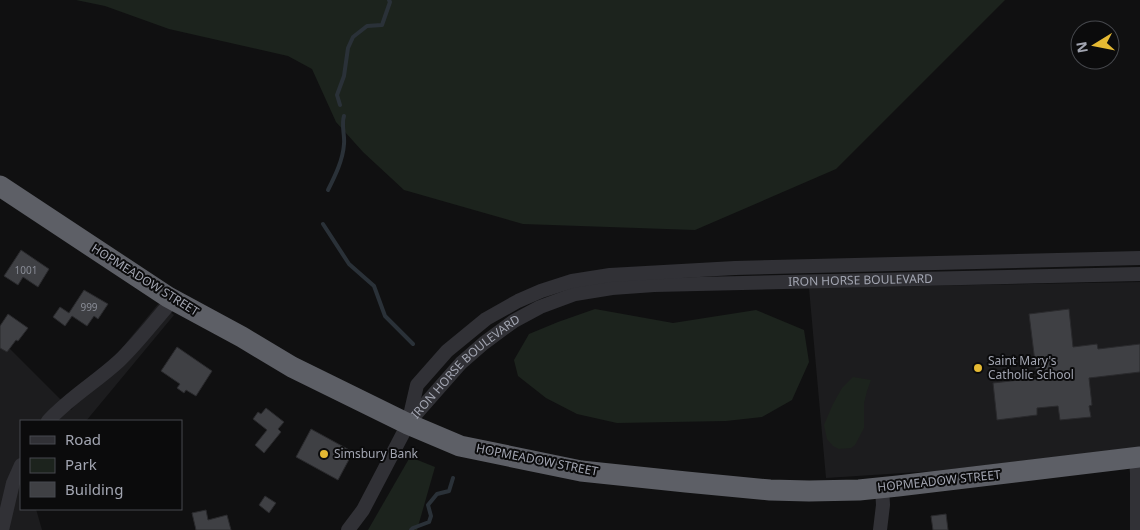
<svg xmlns="http://www.w3.org/2000/svg" width="1140" height="530" viewBox="0 0 1140 530" font-family="'Noto Sans',sans-serif">
	<style>
		.built { fill: #1c1c1e }
		.green { fill: #1c231d }
		.lines { fill: none; stroke-linecap: round; stroke-linejoin: round }
		.stream { stroke: #2a3138; stroke-width: 4 }
		.building { fill: #3f4044; stroke: #2a2a2d }
		.minor { stroke: #313136; stroke-width: 14 }
		.highway { stroke: #5d5f66; stroke-width: 21 }
		.poi-dot { fill: #e5b933; stroke: #0b0b0c; stroke-width: 2 }
		.labels { text-anchor: middle; stroke-width: 4; stroke-linejoin: round; paint-order: stroke }
		.number-label { font-size: 10px; fill: #898c96 }
		.street-label { font-size: 12px; fill: #a2a5b1; stroke: #0b0b0c }
		.poi-label { font-size: 12px; fill: #a2a5b1; stroke: #0b0b0c; text-anchor: start }
	</style>
	<rect width="100%" height="100%" fill="#101011"/>
	<g class="built">
		<polygon points="1140,282 1140,447 935,471 826,478 809,288"/>
		<polygon points="159,303 174,315 86,421 21,421 21,509 36,509 42,530 0,530 0,339 71,410"/>
	</g>
	<g class="green">
		<polygon points="76,0 1005,0 836,169 695,230 523,224 404,190 363,152 336,122 312,69 288,56 169,29 105,6"/>
		<polygon points="595,309 673,323 756,310 804,330 809,362 792,400 762,417 726,421 617,423 577,414 546,398 518,376 514,360 529,334 558,322"/>
		<polygon points="853,377 871,380 867,391 864,403 864,428 855,445 851,448 839,449 833,446 827,439 824,425 833,404 842,388"/>
		<polygon points="410,457 435,467 417,530 368,530"/>
	</g>
	<g class="lines">
		<g class="stream">
			<polyline points="340,105 337,95 344,76 348,48 353,37 367,26 382,25 390,2 389,0"/>
			<path d="M328,190C335,176 343,160 344,144C345,135 341,125 344,116"/>
			<polyline points="323,224 349,264 374,286 385,316 413,344"/>
			<polyline points="411,530 413,528 429,522 431,516 428,505 437,494 449,491 453,478"/>
		</g>
	</g>
	<g class="building">
		<polygon points="21,250 49,269 38,287 23,277 18,285 4,276"/>
		<polygon points="84,290 108,304 98,319 94,316 87,326 72,316 65,326 53,317 60,307 69,313"/>
		<polygon points="1069,309 1073,347 1097,344 1098,349 1140,344 1140,372 1089,378 1092,405 1089,406 1091,417 1060,420 1058,406 1037,408 1037,415 997,420 993,383 1037,378 1029,314"/>
		<polygon points="8,314 28,328 18,341 16,340 7,352 0,348 0,326"/>
		<polygon points="177,347 212,371 196,396 186,390 184,393 177,388 180,384 161,371"/>
		<polygon points="266,408 284,422 278,429 281,432 264,453 255,445 267,430 253,419 258,412 261,414"/>
		<polygon points="311,429 353,452 338,480 296,457"/>
		<polygon points="265,496 276,503 269,513 259,505"/>
		<polygon points="206,510 208,520 227,515 231,530 196,530 192,513"/>
		<polygon points="946,514 948,530 933,530 931,516"/>
	</g>
	<g class="lines">
		<g class="minor">
			<path d="M48,421C70,397 95,383 119,361C138,343 155,320 173,300"/>
			<path id="s1" d="M410,421L461,363L484,343L514,321L540,307L575,294L612,288L654,285L1140,274"/>
			<polyline points="1136,458 1137,473 1137,530"/>
			<polyline points="2,530 13,483 21,465"/>
			<polyline points="348,530 363,510 408,424 417,385 447,351 486,319 518,301 541,291 572,281 610,275 735,268 1140,258"/>
			<polyline points="880,530 883,505 882,487"/>
		</g>
		<polyline class="highway" points="0,186 168,297 242,337 292,367 408,424 460,446 581,471 686,482 770,490 809,491 859,490 898,486 1140,457"/>
	</g>
	<g class="poi-dot">
		<circle cx="978" cy="368" r="5"/>
		<circle cx="324" cy="454" r="5"/>
	</g>
	<g class="labels">
		<g class="number-label">
			<text x="26" y="274">1001</text>
			<text x="89" y="311">999</text>
		</g>
		<g class="street-label">
			<text transform="translate(145 280) rotate(32)" y="4">HOPMEADOW STREET</text>
			<text dy="4" stroke="none"><textPath href="#s1" startOffset="498">IRON HORSE BOULEVARD</textPath></text>
			<text dy="4" stroke="none"><textPath href="#s1" startOffset="78">IRON HORSE BOULEVARD</textPath></text>
			<text transform="translate(537 460) rotate(11)" y="4">HOPMEADOW STREET</text>
			<text transform="translate(939 481) rotate(-6)" y="4">HOPMEADOW STREET</text>
		</g>
		<g class="poi-label">
			<text x="988" y="365">Saint Mary's<tspan x="988" dy="14">Catholic School</tspan></text>
			<text x="334" y="458">Simsbury Bank</text>
		</g>
	</g>
	<rect x="20" y="420" width="162" height="90" fill="#0b0b0c" stroke="#47494e"/>
	<rect x="30" y="436" width="25" height="8" fill="#313136" stroke="#47494e"/>
	<text x="65" y="445" font-size="15" fill="#a2a5b1">Road</text>
	<rect x="30" y="458" width="25" height="15" fill="#1c231d" stroke="#47494e"/>
	<text x="65" y="470" font-size="15" fill="#a2a5b1">Park</text>
	<rect x="30" y="482" width="25" height="15" fill="#3f4044" stroke="#47494e"/>
	<text x="65" y="495" font-size="15" fill="#a2a5b1">Building</text>
	<g transform="translate(1095 45) rotate(260)"><circle r="24" fill="#0b0b0c" stroke="#47494e"/>
	<path d="M0-4L9 19L0 12L-9 19Z" fill="#e5b933"/>
	<text y="-8" font-size="14" font-weight="bold" text-anchor="middle" fill="#a2a5b1">N</text>
	</g>
</svg>
